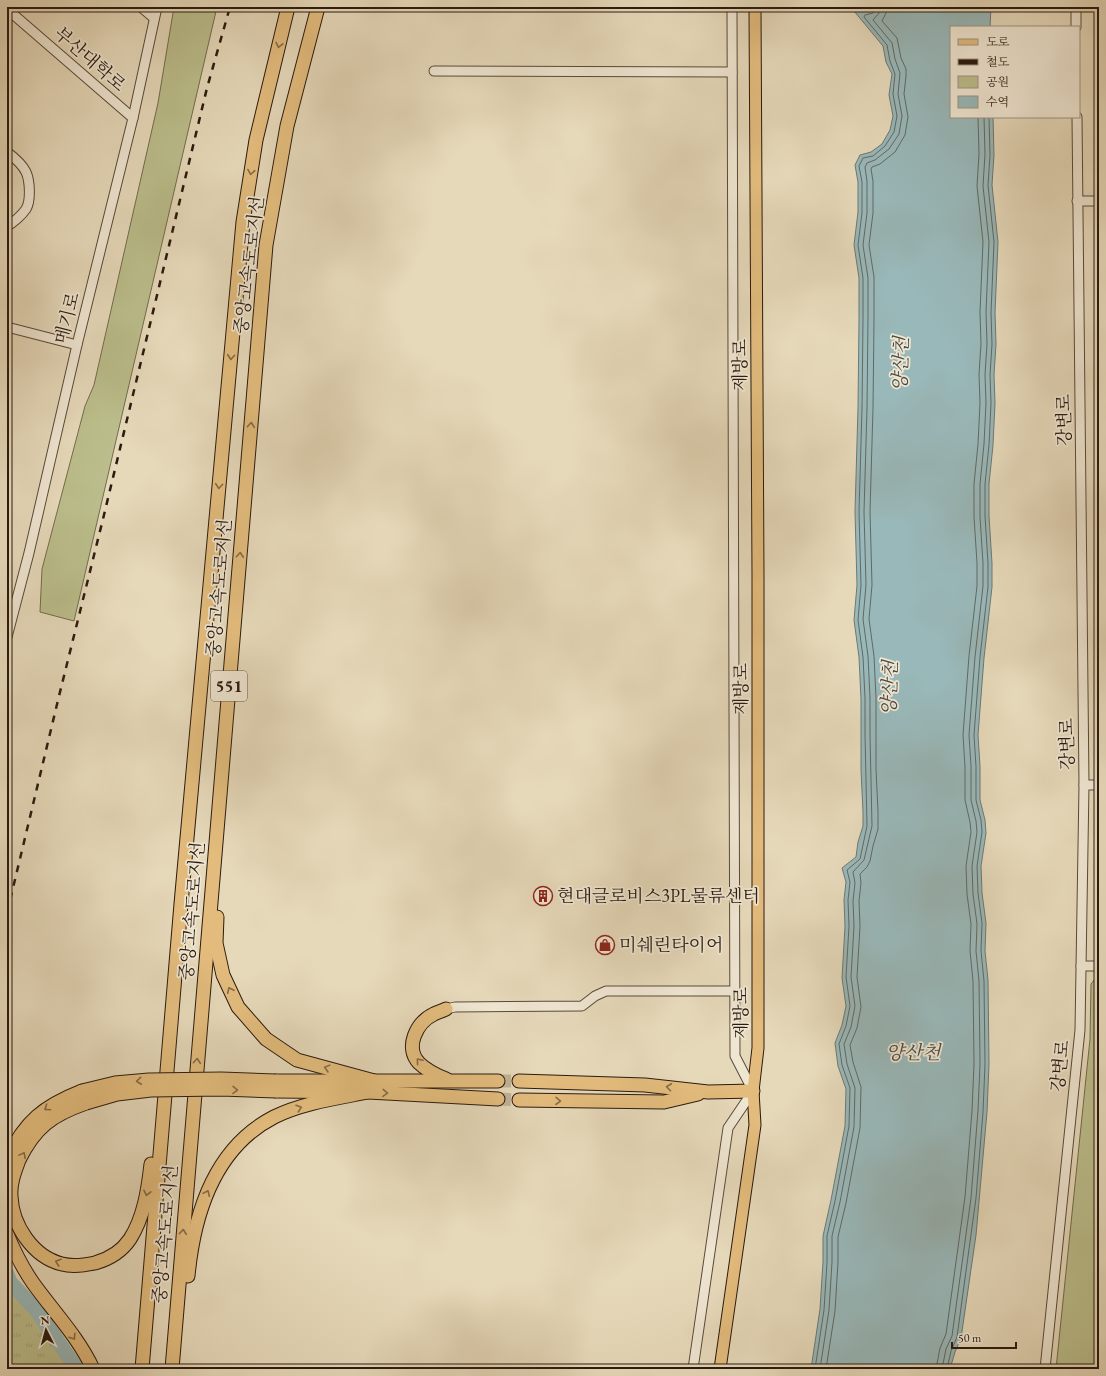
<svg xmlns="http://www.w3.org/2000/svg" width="1106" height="1376" viewBox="0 0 1106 1376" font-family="'EB Garamond','Noto Serif KR',serif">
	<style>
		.grass { fill: url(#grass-tufts); stroke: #726c4e }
		.green { fill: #bbbe8c; stroke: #726c4e }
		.water { fill: #99b8b9; stroke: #6d7975 }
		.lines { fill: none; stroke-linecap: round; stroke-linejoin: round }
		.shore { stroke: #626964; stroke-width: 1 }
		.river { stroke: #99b8b9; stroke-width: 15 }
		.highway-tunnel { stroke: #c0b398; stroke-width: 13; stroke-dasharray: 13 6; stroke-linecap: butt }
		.minor-casing { stroke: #594a3a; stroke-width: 11 }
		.major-casing { stroke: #2a1a10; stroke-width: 13 }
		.highway-casing { stroke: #2a1a10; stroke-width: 15 }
		.minor { stroke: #efe6d2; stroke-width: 9 }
		.major { stroke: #e3bc7d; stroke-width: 11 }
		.highway { stroke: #e3bc7d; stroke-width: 13 }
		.rail { stroke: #2a1a10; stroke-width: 2.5; stroke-dasharray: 7 7; stroke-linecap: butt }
		.highway-bridge-casing { stroke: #2a1a10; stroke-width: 15; stroke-linecap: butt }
		.highway-bridge { stroke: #e3bc7d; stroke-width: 13 }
		.oneway { stroke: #866b46 }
		.labels { text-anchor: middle; stroke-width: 3.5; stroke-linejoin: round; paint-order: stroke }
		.shield { fill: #efe6d2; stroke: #65574a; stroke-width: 1 }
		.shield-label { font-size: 17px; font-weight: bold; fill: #2a1a10 }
		.street-label { font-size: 18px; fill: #2a1a10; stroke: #efe6d2 }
		.poi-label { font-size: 18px; fill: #2a1a10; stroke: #efe6d2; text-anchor: start }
		.water-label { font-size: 19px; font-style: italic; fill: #4b4943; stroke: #efe6d2 }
	</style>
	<defs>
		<pattern id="grass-tufts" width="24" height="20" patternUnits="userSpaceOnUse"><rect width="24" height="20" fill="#bbbe8c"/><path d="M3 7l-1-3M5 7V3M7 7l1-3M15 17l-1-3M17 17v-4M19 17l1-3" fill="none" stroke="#a1a378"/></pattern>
	</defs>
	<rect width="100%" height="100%" fill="#e6d9ba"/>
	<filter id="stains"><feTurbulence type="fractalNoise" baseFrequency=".005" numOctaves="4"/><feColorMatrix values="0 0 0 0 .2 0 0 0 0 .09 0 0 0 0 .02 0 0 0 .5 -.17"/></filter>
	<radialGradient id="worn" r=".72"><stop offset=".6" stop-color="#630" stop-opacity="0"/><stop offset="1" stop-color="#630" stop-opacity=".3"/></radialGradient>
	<polygon class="grass" points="7,1285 39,1322 69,1369 7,1369"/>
	<g class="green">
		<polygon points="174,7 217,7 74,621 40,612 42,569 85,406 94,385 158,103"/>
		<polygon points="1099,978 1099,1369 1056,1369 1090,1039 1091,984 1095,979"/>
	</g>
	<polygon class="water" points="872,7 991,7 990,27 951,27 951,117 993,117 994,155 992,185 998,242 995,313 996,344 994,375 995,403 993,445 989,484 989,516 992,563 992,587 984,658 978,735 980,766 980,800 985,820 986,833 981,866 982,893 986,923 985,951 988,980 989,1064 987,1112 976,1235 961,1338 955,1352 950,1369 811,1369 820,1309 823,1262 823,1236 831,1200 845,1126 846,1089 838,1066 835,1043 842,1025 846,1006 842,978 845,926 844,900 846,882 842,868 856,857 858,842 863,826 863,812 861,770 861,699 859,657 854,620 857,585 855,512 858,408 859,319 859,278 854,245 858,212 858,182 855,165 860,155 871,152 882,144 890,130 893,116 889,95 892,74 886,62 883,46 854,11 870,10"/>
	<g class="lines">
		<g class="shore">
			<polyline points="815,1369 824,1310 827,1262 827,1236 835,1201 849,1126 850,1088 842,1065 839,1044 846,1026 850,1006 846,977 849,926 848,900 850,882 847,870 860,859 867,826 865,734 865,698 863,657 858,620 861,585 859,512 862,408 863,319 863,278 858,245 862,213 862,182 859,166 863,158 873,156 885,146 894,132 897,116 893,94 895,74 890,61 887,45 864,17 865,15 873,13 875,7"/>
			<polyline points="820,1369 829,1310 832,1262 832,1236 840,1202 854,1127 855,1088 847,1064 844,1044 851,1027 855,1006 851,977 854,926 853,901 855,883 853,872 864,860 872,826 870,734 870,698 868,656 863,619 866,585 864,512 867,408 868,319 868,278 863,245 867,213 867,181 865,167 867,163 875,160 889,149 899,134 902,116 898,94 900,73 895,59 892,43 873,20 879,13 880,7"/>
			<polyline points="826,1369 835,1311 838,1262 838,1237 846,1203 860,1128 861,1087 853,1062 850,1045 857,1028 861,1007 857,977 860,926 859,901 861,883 860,874 867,867 870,861 873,846 878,829 878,812 876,769 876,698 874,656 869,619 872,585 870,512 873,408 874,319 874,277 869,245 873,213 873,181 871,169 872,167 880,164 895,152 905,135 908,117 904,94 906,76 906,69 901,58 897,38 882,21 886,13 886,7"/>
			<polyline points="936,1369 940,1348 946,1334 965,1197 972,1111 974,1064 973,981 970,951 971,924 967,894 966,866 971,832 970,822 965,800 965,767 963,735 969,656 977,586 977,563 974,517 974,484 978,444 980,403 979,374 981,344 980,312 983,242 977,186 979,154 978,117"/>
			<polyline points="942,1369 946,1349 952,1336 971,1198 978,1111 980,1064 979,981 976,951 977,924 973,894 972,866 977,832 976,821 971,800 971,766 969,735 975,657 983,586 983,563 980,517 980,484 984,444 986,403 985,375 987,344 986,312 989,242 983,186 985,154 984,117"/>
			<polyline points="947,1369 951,1351 957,1337 976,1198 983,1112 985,1064 984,981 981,951 982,923 978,893 977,866 982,832 981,820 976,800 976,766 974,735 980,657 988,587 988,563 985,516 985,484 989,445 991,403 990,375 992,344 991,313 994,242 988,185 990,155 989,117"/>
		</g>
		<polyline class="river" points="7,1274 10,1282 37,1311 77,1369"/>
		<g class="highway-tunnel">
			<polyline points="498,1081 519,1081"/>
			<polyline points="498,1099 519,1100"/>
		</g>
		<g class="minor-casing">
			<g id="minor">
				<polyline points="141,7 154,18"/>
				<polyline points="1076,7 1076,27"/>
				<polyline points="7,9 133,118"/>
				<polyline points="434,71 732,72"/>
				<path d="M7,152C15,158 22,164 26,172C30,181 31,201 26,209C22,215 13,223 7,226"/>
				<polyline points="1077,201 1099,201"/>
				<polyline points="7,327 77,345"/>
				<polyline points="7,637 29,553 77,345 133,118 157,7"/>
				<polyline points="1084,785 1099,785"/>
				<polyline points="1081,966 1099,966"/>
				<polyline points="446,1009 455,1007 582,1006 595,996 606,991 735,991"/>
				<polyline points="693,1369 728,1128 753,1091 735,1056 732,7"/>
				<polyline points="1045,1369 1080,1030 1084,785 1077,117"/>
			</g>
		</g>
		<g class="major-casing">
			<polyline id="major" points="720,1369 755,1125 753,1091 758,1048 758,576 755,7"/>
		</g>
		<g class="highway-casing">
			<g id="highway">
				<polyline points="217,917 216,943 223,975 238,1007 266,1039 297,1060 378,1082"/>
				<path d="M446,1009C442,1011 438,1012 434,1014C417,1022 404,1047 419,1063C427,1071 436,1075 446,1079"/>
				<polyline points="276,1081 498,1081"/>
				<polyline points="519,1081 645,1085 708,1092 753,1091"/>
				<polyline points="276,1091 368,1092 498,1099"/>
				<polyline points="519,1100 664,1102 698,1094"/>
				<path d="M86,1103C52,1115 35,1127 19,1160C15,1171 10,1183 11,1196C12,1225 33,1257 62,1264C73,1267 85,1265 95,1263C109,1259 122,1251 130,1239C144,1217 148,1190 151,1164"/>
				<path d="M7,1159C25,1121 44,1106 82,1091"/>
				<path d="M7,1234C14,1251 22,1267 33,1283C53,1311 79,1338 93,1369"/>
				<path d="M188,1276C194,1213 214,1148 274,1117C302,1103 338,1098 368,1092"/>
				<polyline points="142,1369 181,904 243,222 256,140 288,7"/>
				<polyline points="172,1369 266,245 287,126 318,7"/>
			</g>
		</g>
		<use href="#minor" class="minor"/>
		<use href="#major" class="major"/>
		<use href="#highway" class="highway"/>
		<polyline class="rail" points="7,913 59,696 103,519 207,88 230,7"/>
		<g class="highway-bridge-casing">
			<g id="highway-bridge">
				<polyline points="82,1091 115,1083 149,1080 221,1079 276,1081"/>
				<polyline points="86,1103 117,1094 151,1090 221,1089 276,1091"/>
			</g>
		</g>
		<use href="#highway-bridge" class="highway-bridge"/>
	</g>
	<defs><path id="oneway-chevron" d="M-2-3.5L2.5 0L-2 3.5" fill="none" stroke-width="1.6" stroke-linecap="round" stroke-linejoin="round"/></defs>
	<g class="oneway">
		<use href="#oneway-chevron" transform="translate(279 45) rotate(103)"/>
		<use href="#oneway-chevron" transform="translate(251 172) rotate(99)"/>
		<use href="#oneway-chevron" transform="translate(231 357) rotate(95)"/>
		<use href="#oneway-chevron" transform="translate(251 425) rotate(-85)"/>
		<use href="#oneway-chevron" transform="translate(219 486) rotate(95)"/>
		<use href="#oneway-chevron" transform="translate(240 555) rotate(-85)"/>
		<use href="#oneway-chevron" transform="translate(230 990) rotate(-115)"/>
		<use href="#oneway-chevron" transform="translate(197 1061) rotate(-85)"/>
		<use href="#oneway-chevron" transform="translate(419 1061) rotate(-130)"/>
		<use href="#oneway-chevron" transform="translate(327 1068) rotate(-165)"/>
		<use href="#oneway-chevron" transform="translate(139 1081) rotate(174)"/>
		<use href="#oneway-chevron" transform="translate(669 1087) rotate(-173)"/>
		<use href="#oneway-chevron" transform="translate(235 1090) rotate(1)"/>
		<use href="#oneway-chevron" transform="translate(385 1093) rotate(3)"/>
		<use href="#oneway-chevron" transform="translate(558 1101) rotate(1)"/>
		<use href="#oneway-chevron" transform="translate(47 1108) rotate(146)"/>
		<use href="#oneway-chevron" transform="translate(299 1108) rotate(-19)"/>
		<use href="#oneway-chevron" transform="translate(23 1155) rotate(-62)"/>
		<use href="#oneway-chevron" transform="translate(147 1193) rotate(102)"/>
		<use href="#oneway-chevron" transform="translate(207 1193) rotate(-66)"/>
		<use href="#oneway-chevron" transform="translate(183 1232) rotate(-85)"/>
		<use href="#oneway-chevron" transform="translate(58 1262) rotate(-161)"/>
		<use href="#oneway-chevron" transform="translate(73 1337) rotate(57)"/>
	</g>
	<defs>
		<g id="building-ring" transform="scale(1)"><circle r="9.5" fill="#efe6d2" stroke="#8f2418" stroke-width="1.5"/><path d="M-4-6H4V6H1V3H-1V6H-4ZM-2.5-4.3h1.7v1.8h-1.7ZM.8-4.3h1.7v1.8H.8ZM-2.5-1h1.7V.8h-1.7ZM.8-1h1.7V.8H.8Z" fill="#8f2418"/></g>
		<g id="shop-ring" transform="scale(1)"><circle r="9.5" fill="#efe6d2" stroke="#8f2418" stroke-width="1.5"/><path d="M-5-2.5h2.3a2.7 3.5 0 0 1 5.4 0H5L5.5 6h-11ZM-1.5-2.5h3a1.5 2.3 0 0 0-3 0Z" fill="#8f2418"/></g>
	</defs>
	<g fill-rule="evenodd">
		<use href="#building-ring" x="543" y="896"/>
		<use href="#shop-ring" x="605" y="945"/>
	</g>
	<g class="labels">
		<rect class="shield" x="211" y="671" width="36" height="30" rx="3"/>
		<g class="shield-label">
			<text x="229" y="692">551</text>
		</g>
		<g class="street-label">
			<text transform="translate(90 59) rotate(41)" y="6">부산대학로</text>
			<text transform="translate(249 265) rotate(-83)" y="6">중앙고속도로지선</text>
			<text transform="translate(67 318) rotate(-76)" y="6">메기로</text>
			<text transform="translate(740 365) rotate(-90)" y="6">제방로</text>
			<text transform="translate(1064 420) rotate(-91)" y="6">강변로</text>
			<text transform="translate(219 588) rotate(-85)" y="6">중앙고속도로지선</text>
			<text transform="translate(741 689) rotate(-90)" y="6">제방로</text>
			<text transform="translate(1067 744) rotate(-91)" y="6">강변로</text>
			<text transform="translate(192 911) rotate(-85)" y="6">중앙고속도로지선</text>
			<text transform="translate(741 1013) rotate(-90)" y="6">제방로</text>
			<text transform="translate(1060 1066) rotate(-84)" y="6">강변로</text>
			<text transform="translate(165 1234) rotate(-85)" y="6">중앙고속도로지선</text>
		</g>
		<g class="poi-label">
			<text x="557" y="902">현대글로비스3PL물류센터</text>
			<text x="619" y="951">미쉐린타이어</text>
		</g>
		<g class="water-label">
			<text transform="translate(900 364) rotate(-88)" y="7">양산천</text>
			<text transform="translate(889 688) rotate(-88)" y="7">양산천</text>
			<text x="913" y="1059">양산천</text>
		</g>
	</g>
	<rect width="1106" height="1376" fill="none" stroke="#e6d9ba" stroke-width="24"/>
	<rect x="8" y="8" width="1090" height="1360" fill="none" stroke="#2a1a10" stroke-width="2"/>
	<rect x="12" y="12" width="1082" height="1352" fill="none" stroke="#2a1a10"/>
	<rect x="950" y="26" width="130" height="92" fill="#efe6d2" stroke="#a09484"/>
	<rect x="958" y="39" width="20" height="6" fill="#e3bc7d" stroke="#a09484"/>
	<text x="986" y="46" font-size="12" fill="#2a1a10">도로</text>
	<rect x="958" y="59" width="20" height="6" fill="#2a1a10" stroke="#a09484"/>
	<text x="986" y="66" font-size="12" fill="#2a1a10">철도</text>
	<rect x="958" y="76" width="20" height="12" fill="#bbbe8c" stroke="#a09484"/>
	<text x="986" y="86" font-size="12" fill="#2a1a10">공원</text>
	<rect x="958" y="96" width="20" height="12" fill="#99b8b9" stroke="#a09484"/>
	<text x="986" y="106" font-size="12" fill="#2a1a10">수역</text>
	<g transform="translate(46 1330) rotate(354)" stroke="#efe6d2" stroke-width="3" paint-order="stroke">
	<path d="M0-3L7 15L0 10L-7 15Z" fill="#2a1a10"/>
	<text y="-6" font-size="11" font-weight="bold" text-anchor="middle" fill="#2a1a10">N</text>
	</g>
	<path d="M952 1342v6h64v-6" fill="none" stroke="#2a1a10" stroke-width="2"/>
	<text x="958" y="1342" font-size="12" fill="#2a1a10" stroke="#efe6d2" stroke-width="3" paint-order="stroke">50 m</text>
	<rect width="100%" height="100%" filter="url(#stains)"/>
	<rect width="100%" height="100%" fill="url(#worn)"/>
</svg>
